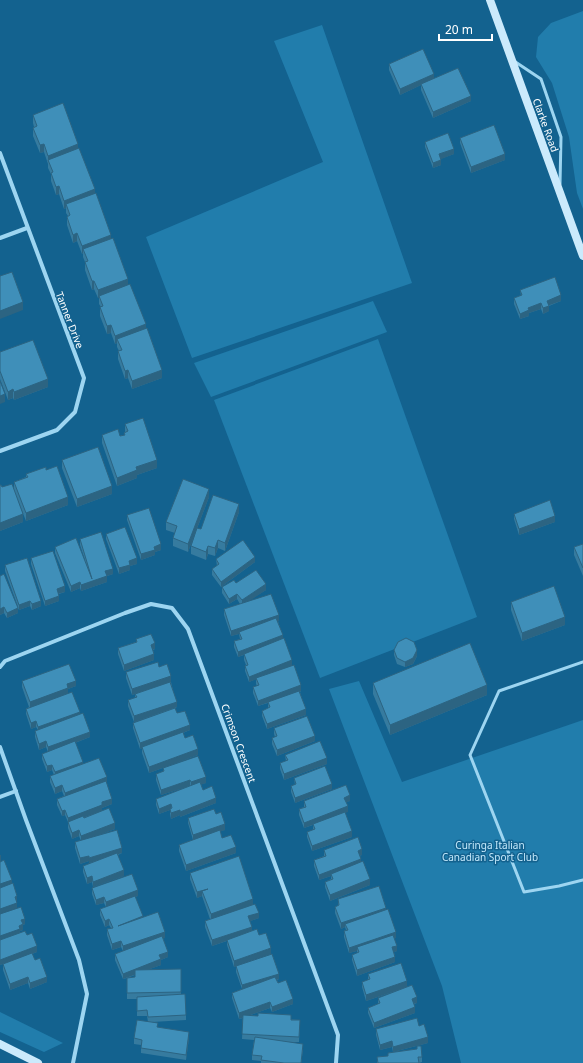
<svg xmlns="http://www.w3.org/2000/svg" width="583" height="1063" viewBox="0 0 583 1063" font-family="'Noto Sans',sans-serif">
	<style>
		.green { fill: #217dac }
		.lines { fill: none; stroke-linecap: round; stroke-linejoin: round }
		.service { stroke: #9dd5f1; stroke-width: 3 }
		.minor { stroke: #9dd5f1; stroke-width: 4 }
		.secondary { stroke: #cbeafc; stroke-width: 8 }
		.wall { fill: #367b9f; fill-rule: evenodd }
		.shaded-wall { fill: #2c6482 }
		.building { fill: #3f8fb9; stroke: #2c6482 }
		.labels { text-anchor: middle; stroke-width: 3; stroke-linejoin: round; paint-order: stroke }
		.street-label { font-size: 10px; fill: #fff; stroke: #13628f }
		.park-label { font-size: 10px; fill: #c4e9fc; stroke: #13628f }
	</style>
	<rect width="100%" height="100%" fill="#13628f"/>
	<g class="green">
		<polygon points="583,11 583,209 577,193 569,137 552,83 536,57 538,37 551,23"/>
		<polygon points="322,25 412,283 192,358 146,237 323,162 274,41"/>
		<polygon points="373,301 387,332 211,397 194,363"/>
		<polygon points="378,339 477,617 320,678 214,400"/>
		<polygon points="359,681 402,782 583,720 583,1063 461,1063 442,986 329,689"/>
		<polygon points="0,1012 63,1043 44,1052 0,1032"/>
	</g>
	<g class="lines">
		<g class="service">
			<polyline points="514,61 541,79 561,137 560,184"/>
			<polyline points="583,662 499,691 470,755 524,892 559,886 583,880"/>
		</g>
		<g class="minor">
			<polyline points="0,153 84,378 75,412 57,430 0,451"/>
			<polyline points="0,238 27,228"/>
			<polyline points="0,667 5,661 125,613 151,604 172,608 188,629 338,1035 336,1063"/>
			<polyline points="0,747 26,820 79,960 87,994 73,1063"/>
			<polyline points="0,797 16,791"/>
		</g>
		<g class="secondary">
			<polyline points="490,0 583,256"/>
			<polyline points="0,1044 38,1063"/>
		</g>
	</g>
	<g class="wall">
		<polygon points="389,64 434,79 471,101 433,118 421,90 421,85 400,95 389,70"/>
		<polygon points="33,115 78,149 128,284 146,328 162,378 132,389 128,378 125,379 118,359 118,351 119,351 117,347 117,343 115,344 111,333 107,334 100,316 100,307 101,307 99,304 99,298 98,298 94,289 92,290 85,270 85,262 83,257 83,253 82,254 77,241 73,243 67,225 67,217 68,216 66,213 66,208 64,209 59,194 56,195 51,181 51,174 48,168 48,164 44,152 40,153 33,136 33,128 34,127 33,123"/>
		<polygon points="460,138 505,160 471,173 460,143"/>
		<polygon points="425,142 454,154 440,159 441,165 433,168 425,147"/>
		<polygon points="520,290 561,301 549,306 549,311 543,314 541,309 529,313 529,316 520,319 514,304 514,298 521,296"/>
		<polygon points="0,352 48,387 14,400 13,398 8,400 0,379"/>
		<polygon points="125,424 157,468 137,475 137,478 117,486 102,443 102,435 120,436 124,435 124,433 125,432"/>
		<polygon points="62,460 112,494 77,507 62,468"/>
		<polygon points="46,470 68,505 26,521 17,498 23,522 0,531 0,485 2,487 14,490 14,482 26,477 26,474"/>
		<polygon points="209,497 188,552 173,546 173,538 175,533 166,530 166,522"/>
		<polygon points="239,512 225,551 218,548 215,556 208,554 206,560 191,554 191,546 201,529"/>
		<polygon points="514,514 555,522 519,535 514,519"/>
		<polygon points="127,515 161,550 155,552 155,555 141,560 127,520"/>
		<polygon points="106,534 137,564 130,566 130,570 119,574 106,539"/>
		<polygon points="80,539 113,574 107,576 107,582 81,591 80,588 71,592 55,553 55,547 85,560 80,545"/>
		<polygon points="583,544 583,576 574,555 574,547"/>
		<polygon points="31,558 65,592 59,594 59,601 45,606 31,564"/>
		<polygon points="216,559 255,562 221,587 212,575 212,569 217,566"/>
		<polygon points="5,565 41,606 32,610 30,606 19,610 18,608 18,613 7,618 4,613 0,615 0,576 18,607 5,571"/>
		<polygon points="236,583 266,590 248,601 279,621 278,621 283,639 301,691 300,692 306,715 267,729 262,716 262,711 268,708 268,703 258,706 253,693 253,687 257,686 256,684 256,679 249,682 245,671 245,666 246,665 244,660 244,655 238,657 234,647 234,641 240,639 239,634 231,636 224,615 224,609 240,604 237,599 229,604 222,593 222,587"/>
		<polygon points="511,602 565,625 522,641 511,610"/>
		<polygon points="136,639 155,649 153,650 154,660 124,671 118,654 118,648 136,642"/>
		<polygon points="394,650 417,656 413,664 405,667 397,664 394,655"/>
		<polygon points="159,667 171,682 177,707 175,708 177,713 190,730 183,733 185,738 198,755 149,773 142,753 142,748 140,749 133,728 133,723 164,712 134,722 128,706 128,700 135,698 135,694 132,695 126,678 126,672"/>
		<polygon points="22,681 76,686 68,689 68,693 80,714 90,737 75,743 83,764 106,783 112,804 102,808 102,810 115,829 94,837 122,853 118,855 124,876 93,887 92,882 87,884 83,872 83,866 96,861 89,863 89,861 80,864 75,848 75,842 81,841 79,836 72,839 68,828 68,822 65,815 62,816 57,805 57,799 64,796 62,791 55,794 50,782 50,776 54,775 52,770 47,772 42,759 42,754 48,752 46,747 39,750 35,737 35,731 38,730 36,727 31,729 26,714 26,709 29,707 22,687"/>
		<polygon points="373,683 487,695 390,735 373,694"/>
		<polygon points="274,728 315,741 277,756 272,744 272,738 275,737 274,734"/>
		<polygon points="285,755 327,764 284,780 280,769 280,763 286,761"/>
		<polygon points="163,768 206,783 201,784 203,790 216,803 180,817 180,815 171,819 170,814 170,810 159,814 156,805 156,799 190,786 161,795 156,780 156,774 163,772"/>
		<polygon points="294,778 332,789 295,803 291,792 291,786 295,785"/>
		<polygon points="304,801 350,801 346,802 348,812 345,812 352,837 312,851 307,837 307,832 313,830 313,825 304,828 299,815 299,809 304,807"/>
		<polygon points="216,814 225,830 220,831 222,838 236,853 186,871 179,851 179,845 193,840 188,823 188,818"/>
		<polygon points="324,850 362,855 359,856 361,862 370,885 330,901 325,887 325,882 331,879 331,876 319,880 314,866 314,860 324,856"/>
		<polygon points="190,873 253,905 259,918 250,921 252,931 259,935 271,954 236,966 279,979 277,980 278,983 293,1004 272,1012 270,1008 248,1016 300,1020 299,1042 286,1042 303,1050 301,1063 261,1063 261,1061 252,1060 252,1055 254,1040 242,1039 243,1018 239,1019 232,998 232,993 242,989 236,972 236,966 234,967 227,945 227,941 212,946 205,927 205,921 210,919 202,896 197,898 190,879"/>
		<path d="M92,888L138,896L135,897L143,917L165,938H163L168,957L161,960V965L147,970L181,969V994L186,1015V1020L152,1022L158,1028L189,1038L186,1060L141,1053V1045L134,1044V1038L148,1022L147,1016H137V999H127V978L123,979L115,960V954L123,951L121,947L112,950L107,935V929L111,928L109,925L105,927L100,915V909L106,907L104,903L96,905L92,894ZM135,975V977L127,978Z"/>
		<polygon points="338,899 386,910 396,938 394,938 397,951 394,952 395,962 357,976 352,960 352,955 357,953 357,951 349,953 344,937 344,931 346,930 345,927 341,929 335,913 335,907 338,906"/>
		<polygon points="0,914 25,924 23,925 23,930 20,931 20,933 27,935 37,952 32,954 35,960 47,982 30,989 28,983 10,990 3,970 3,964 0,965"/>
		<polygon points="368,974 407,987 417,1003 414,1004 415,1013 374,1028 368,1013 368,1008 378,1004 378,998 402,989 366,1001 362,987 362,982 368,980"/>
		<polygon points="419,1026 428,1043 393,1052 392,1047 380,1050 376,1035 376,1029"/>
		<polygon points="417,1046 422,1057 422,1062 419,1063 377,1063 377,1057 388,1056 388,1053 417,1049"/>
	</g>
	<g class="shaded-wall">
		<polygon points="434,74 434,79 400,95 400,89"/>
		<polygon points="471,96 471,101 433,118 433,112"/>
		<polygon points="44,144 44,152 40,153 40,145"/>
		<polygon points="78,144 78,152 48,160 48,164 48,156"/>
		<polygon points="454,149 454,154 439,160 439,154"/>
		<polygon points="505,154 505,160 471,173 471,167"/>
		<polygon points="441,160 441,165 433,168 433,163"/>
		<polygon points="59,186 59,194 56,195 56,187"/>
		<polygon points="95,189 95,197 66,204 66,208 64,209 64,201"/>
		<polygon points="77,233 77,241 73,243 73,235"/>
		<polygon points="111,235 111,243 83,249 83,253 82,254 82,246"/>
		<polygon points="128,279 128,287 99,296 99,298 98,298 98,290"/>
		<polygon points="92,281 94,281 94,289 92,290"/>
		<polygon points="561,295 561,301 547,306 547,301"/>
		<polygon points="23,302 23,310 0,319 0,311"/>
		<polygon points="541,303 541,309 529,313 529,316 520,319 520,314 528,308"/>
		<polygon points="549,306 549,311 543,314 543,308"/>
		<polygon points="146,324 146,332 117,339 117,343 115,344 115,336"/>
		<polygon points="111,325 111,333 107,334 107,326"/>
		<polygon points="128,370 128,378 125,379 125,371"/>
		<polygon points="162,370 162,378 132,389 132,381"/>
		<polygon points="48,379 48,387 14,400 14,392"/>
		<polygon points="13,389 13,398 8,400 8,392"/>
		<polygon points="5,394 5,402 0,404 0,396"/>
		<polygon points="157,460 157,468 137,475 137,478 117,486 117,478 136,467"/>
		<polygon points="112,486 112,494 77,507 77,499"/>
		<polygon points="209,489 209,497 188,552 188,544"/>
		<polygon points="68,497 68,505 26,521 26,513"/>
		<polygon points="239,504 239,512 225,551 225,543"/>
		<polygon points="23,514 23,522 0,531 0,523"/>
		<polygon points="555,516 555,522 519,535 519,529"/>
		<polygon points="218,540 218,548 215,556 215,548"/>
		<polygon points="161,544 161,550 155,552 155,555 141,560 141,554 154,547"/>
		<polygon points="208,546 208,554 206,560 206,552"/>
		<polygon points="255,557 255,562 221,587 221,582"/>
		<polygon points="137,558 137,564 130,566 130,570 119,574 119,568 129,561"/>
		<polygon points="113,569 113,574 107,576 107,582 81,591 81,585 105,571"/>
		<polygon points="80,582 80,588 71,592 71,586"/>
		<polygon points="266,584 266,590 242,606 242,600"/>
		<polygon points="65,586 65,592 57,594 57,589"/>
		<polygon points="237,594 237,599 229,604 229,599"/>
		<polygon points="59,596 59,601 45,606 45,601"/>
		<polygon points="30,601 30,606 19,610 19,605"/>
		<polygon points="41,601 41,606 32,610 32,604"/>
		<polygon points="4,607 4,613 0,615 0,609"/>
		<polygon points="18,608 18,613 7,618 7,613"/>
		<polygon points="279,615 279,621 240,634 239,632 239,634 231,636 231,631"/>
		<polygon points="565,617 565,625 522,641 522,633"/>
		<polygon points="283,635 283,640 238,657 238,652"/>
		<polygon points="155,643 155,649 151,650 151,645"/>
		<polygon points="417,650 417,656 413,664 405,667 405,662"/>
		<polygon points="154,654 154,660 124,671 124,665"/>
		<polygon points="292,660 292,666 249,682 249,677"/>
		<polygon points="171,676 171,682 132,695 132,689"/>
		<polygon points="76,681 76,686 68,689 68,694 30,708 30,702 67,684"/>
		<polygon points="301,685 301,691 258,706 258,701"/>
		<polygon points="487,685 487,695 390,735 390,725"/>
		<polygon points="177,702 177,707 134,722 134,716"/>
		<polygon points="306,709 306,715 267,729 267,724"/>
		<polygon points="80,712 80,717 38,732 38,727"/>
		<polygon points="36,721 36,727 31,729 31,723"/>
		<polygon points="190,725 190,730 140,749 140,743"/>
		<polygon points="90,732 90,737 48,753 48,747"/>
		<polygon points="315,736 315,741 277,756 277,750"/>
		<polygon points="46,741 46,747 39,750 39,744"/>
		<polygon points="198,749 198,755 149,773 149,767"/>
		<polygon points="327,758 327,764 284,780 284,774"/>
		<polygon points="83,762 83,767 55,778 55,772"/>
		<polygon points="52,765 52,770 47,772 47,766"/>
		<polygon points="107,777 107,783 65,798 65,793"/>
		<polygon points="206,777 206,783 191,788 191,782"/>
		<polygon points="190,780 190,786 161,795 161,790"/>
		<polygon points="332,784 332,789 295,803 295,798"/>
		<polygon points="62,785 62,791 55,794 55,788"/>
		<polygon points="350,795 350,801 344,803 344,798"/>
		<polygon points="216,798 216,803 180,817 180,812"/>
		<polygon points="112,799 112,804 102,808 102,811 68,823 68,818 102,802"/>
		<polygon points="171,804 171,810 170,809 170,810 159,814 159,809"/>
		<polygon points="348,806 348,812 304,828 304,823"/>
		<polygon points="65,810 65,815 62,816 62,811"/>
		<polygon points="180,810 180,815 171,819 171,813"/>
		<polygon points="115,823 115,829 81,842 81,836"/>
		<polygon points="225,824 225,830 193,840 193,835"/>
		<polygon points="79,830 79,836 72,839 72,833"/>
		<polygon points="352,831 352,837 312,851 312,846"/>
		<polygon points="236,847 236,853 186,871 186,865"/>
		<polygon points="122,848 122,853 89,863 89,858"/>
		<polygon points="362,849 362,855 358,856 358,851"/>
		<rect x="0" y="855" width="1" height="6"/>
		<polygon points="89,856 89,861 80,864 80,858"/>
		<polygon points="361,859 361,865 331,874 331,876 319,880 319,875"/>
		<polygon points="124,870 124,876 93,887 93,882"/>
		<polygon points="92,876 92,882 87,884 87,878"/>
		<polygon points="370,879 370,885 330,901 330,895"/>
		<polygon points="12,880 12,885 0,890 0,884"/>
		<polygon points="208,889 202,891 202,896 197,898 197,892"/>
		<polygon points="138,890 138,896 106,907 106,902"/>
		<polygon points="17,896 17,902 15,903 15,897"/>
		<polygon points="104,897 104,903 96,905 96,900"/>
		<polygon points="253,899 253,905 211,920 211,914"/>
		<polygon points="17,903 17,908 0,914 0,909"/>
		<polygon points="386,908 386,913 345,924 345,927 341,929 341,923"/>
		<polygon points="259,913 259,918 248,922 248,916"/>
		<polygon points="143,916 143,921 118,926"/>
		<polygon points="25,919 25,924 23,925 23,930 20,931 20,935 0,942 0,936 19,926 21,920"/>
		<polygon points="109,919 109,925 105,927 105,921"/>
		<polygon points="252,927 252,932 212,946 212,940"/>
		<polygon points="165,932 165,938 123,952 123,946"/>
		<polygon points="396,932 396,938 358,950 357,947 357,951 349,953 349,948"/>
		<polygon points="121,941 121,947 112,950 112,944"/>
		<polygon points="37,946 37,952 0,965 0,960"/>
		<polygon points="397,946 397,951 392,953 392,947"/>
		<polygon points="271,948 271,954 234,967 234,961"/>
		<polygon points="168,952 168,957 161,960 161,965 123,979 123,974 159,955"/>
		<polygon points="395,957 395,962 357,976 357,970"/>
		<polygon points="279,974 279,979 242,991 242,985"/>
		<polygon points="28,977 28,983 10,990 10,984"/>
		<polygon points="47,977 47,982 30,989 30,983"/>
		<polygon points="407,981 407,987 366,1001 366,995"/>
		<polygon points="417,997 417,1003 412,1004 412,999"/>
		<polygon points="293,999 293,1004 272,1012 272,1007"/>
		<polygon points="270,1002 270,1008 239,1019 239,1013"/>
		<polygon points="415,1007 415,1013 374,1028 374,1023"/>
		<polygon points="189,1032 189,1038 186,1060 186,1055"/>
		<polygon points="428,1037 428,1043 393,1052 393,1047"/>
		<polygon points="392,1041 392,1047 380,1050 380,1045"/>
	</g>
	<g class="building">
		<polygon points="423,49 434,74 400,89 389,64"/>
		<polygon points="458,68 471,96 433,112 421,84"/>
		<polygon points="63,103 78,144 48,156 44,144 40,145 33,128 37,126 33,115"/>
		<polygon points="494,125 505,154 471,167 460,138"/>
		<polygon points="448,133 454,149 439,154 441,160 433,163 425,142"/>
		<polygon points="79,148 95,189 64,201 59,186 56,187 51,173 53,172 48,160"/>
		<polygon points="96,193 111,235 82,246 77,233 73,235 67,217 70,215 66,204"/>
		<polygon points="113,238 128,279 98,290 94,281 92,281 85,262 88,261 83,249"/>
		<polygon points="12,272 23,302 0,311 0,276"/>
		<polygon points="555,277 561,295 547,301 549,306 543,308 541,303 528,308 529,310 520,314 514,298 522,295 520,290"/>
		<polygon points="130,284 146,324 115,336 111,325 107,326 100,307 103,306 99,296"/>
		<polygon points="147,328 162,370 132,381 128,370 125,371 118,351 122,350 117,339"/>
		<polygon points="33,340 48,379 14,392 13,389 8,392 0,371 0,352"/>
		<polygon points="0,381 5,394 0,396"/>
		<polygon points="143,418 157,460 136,467 137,470 117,478 102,435 118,429 120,436 125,435 124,433 128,431 125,424"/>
		<polygon points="98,447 112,486 77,499 62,460"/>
		<polygon points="57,466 68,497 26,513 14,482 28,477 26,474 46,467 46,470"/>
		<polygon points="183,479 209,489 188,544 173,538 177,526 166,522"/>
		<polygon points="12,484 23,514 0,523 0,485 1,485 2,487"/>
		<polygon points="213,495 239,504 225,543 218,540 215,548 208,546 206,552 191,546 197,528 201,529"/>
		<polygon points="550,500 555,516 519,529 514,514"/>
		<polygon points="149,508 161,544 154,547 155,550 141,554 127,515"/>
		<polygon points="125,527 137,558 129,561 130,565 119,568 106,534"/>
		<polygon points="101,532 113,569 105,571 107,576 81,585 80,582 71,586 55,547 76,538 92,579 80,539"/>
		<polygon points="243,540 255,557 221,582 212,569 219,564 216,559"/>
		<polygon points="583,544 583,568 574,547"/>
		<polygon points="53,551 65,586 57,589 59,596 45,601 31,558"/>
		<polygon points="27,558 41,601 32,604 30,601 19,605 5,565"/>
		<polygon points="256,570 266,584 242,600 237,594 229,599 222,587 234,580 236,583"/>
		<polygon points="4,574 18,608 7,613 4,607 0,609 0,576"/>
		<polygon points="554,586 565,617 522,633 511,602"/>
		<polygon points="271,594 279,615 231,631 224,609"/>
		<polygon points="276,618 283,635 238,652 234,641 242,639 239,632"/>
		<polygon points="151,634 155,643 151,645 154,654 124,665 118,648 137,642 136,639"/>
		<polygon points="284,638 292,660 249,677 245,666 248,665 244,654"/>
		<polygon points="406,638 414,642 417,650 413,658 405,662 397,658 394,650 398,642"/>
		<polygon points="470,643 487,685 390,725 373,683"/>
		<polygon points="158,662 159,667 167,664 171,676 132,689 126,672"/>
		<polygon points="69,664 76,681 67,684 68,688 30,702 22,681"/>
		<polygon points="294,665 301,685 258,701 253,687 259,685 256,678"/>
		<polygon points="170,682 177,702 134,716 128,700 137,697 135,694"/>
		<polygon points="299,691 306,709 267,724 262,711 270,707 268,702"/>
		<polygon points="72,692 80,712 38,727 36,721 31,723 26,709"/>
		<polygon points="175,708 177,713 185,711 190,725 140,743 133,723"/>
		<polygon points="83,713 90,732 48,747 46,741 39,744 35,731"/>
		<polygon points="307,716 315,736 277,750 272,738 277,736 274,728"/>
		<polygon points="183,732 185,738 193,735 198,749 149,767 142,747"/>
		<polygon points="75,741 83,762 55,772 52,765 47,766 42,754"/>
		<polygon points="320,741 327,758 284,774 280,763 288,760 285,755"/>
		<polygon points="198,756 206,777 191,782 190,780 161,790 156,774 164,771 163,768"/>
		<polygon points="99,758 107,777 65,793 62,785 55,788 50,776"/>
		<polygon points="325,766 332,784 295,798 291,786 296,784 294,778"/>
		<polygon points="106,781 112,799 102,802 102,805 68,818 65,810 62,811 57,799"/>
		<polygon points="200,782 203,790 212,786 216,798 180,812 180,810 171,813 170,809 172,808 171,804 159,809 156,799"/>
		<polygon points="346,785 350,795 344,798 348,806 304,823 299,809 306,807 304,801"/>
		<polygon points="109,808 115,823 81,836 79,830 72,833 68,822 83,816 84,818"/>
		<polygon points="214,809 216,814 221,812 225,824 193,835 188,818"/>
		<polygon points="345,812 352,831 312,846 307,832 315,829 313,824"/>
		<polygon points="117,830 122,848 89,858 89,856 80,858 75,842"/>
		<polygon points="220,830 222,838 231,835 236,847 186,865 179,845"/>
		<polygon points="358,837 362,849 358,851 361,859 319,875 314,860 326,856 324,850"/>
		<polygon points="117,853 124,870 93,882 92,876 87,878 83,866"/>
		<polygon points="239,856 253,899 211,914 202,891 208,889 197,892 190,873"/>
		<polygon points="4,860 12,880 0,884 0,862"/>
		<polygon points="363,861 370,879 330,895 325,882 333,879 331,874"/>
		<polygon points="132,874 138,890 106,902 104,897 96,900 92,888"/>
		<polygon points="13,883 17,896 15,897 17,903 0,909 0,888"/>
		<polygon points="379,886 386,908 341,923 335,907 339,905 338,899"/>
		<polygon points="135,896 143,916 118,926 158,912 165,932 123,946 121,941 112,944 107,929 113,928 109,919 105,921 100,909"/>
		<polygon points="255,904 259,913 248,916 252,927 212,940 205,921"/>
		<polygon points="21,907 25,919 21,920 23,924 19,926 20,929 0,936 0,914"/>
		<polygon points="388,909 396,932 349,948 344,931 348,930 345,924"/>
		<polygon points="257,929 259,935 266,933 271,948 234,961 227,940"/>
		<polygon points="25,931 27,935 32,933 37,946 0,960 0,940"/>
		<polygon points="393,935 397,946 392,947 395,957 357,970 352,955 359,952 357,947"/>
		<polygon points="162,936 168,952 159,955 161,959 123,974 115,954"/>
		<polygon points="32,953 35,960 40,958 47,977 30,983 28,977 10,984 3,964"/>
		<polygon points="272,954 279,974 242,985 236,966"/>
		<polygon points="401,963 407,981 366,995 362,982 370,979 368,974"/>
		<polygon points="181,969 181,992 127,993 127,978 135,977 135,970"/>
		<polygon points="275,977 278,983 286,980 293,999 272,1007 270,1002 239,1013 232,993"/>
		<polygon points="412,985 417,997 412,999 415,1007 374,1023 368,1008 380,1003 378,998"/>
		<polygon points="185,994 186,1015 148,1017 147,1010 137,1011 137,997"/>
		<polygon points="258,1013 291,1015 291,1020 300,1020 299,1037 242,1034 243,1015 258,1016"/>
		<polygon points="417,1018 419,1026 424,1024 428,1037 393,1047 392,1041 380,1045 376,1029"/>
		<polygon points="137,1020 158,1023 157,1027 189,1032 186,1055 141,1048 142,1040 134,1038"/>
		<polygon points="255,1037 303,1044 301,1063 284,1063 261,1060 262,1056 252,1055"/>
		<polygon points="417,1046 421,1046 422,1057 418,1057 419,1063 378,1063 377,1057 388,1056 388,1053 417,1049"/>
	</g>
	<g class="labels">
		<g class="street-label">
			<text transform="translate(546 125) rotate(70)" y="4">Clarke Road</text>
			<text transform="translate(70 320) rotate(69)" y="4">Tanner Drive</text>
			<text transform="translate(239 743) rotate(70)" y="4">Crimson Crescent</text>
		</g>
		<g class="park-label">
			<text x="490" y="849">Curinga Italian<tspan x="490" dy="12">Canadian Sport Club</tspan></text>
		</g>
	</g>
	<path d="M439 34v6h53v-6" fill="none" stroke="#ffffff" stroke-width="2"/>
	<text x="445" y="34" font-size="12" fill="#ffffff" stroke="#13628f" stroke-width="3" paint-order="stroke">20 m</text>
</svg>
